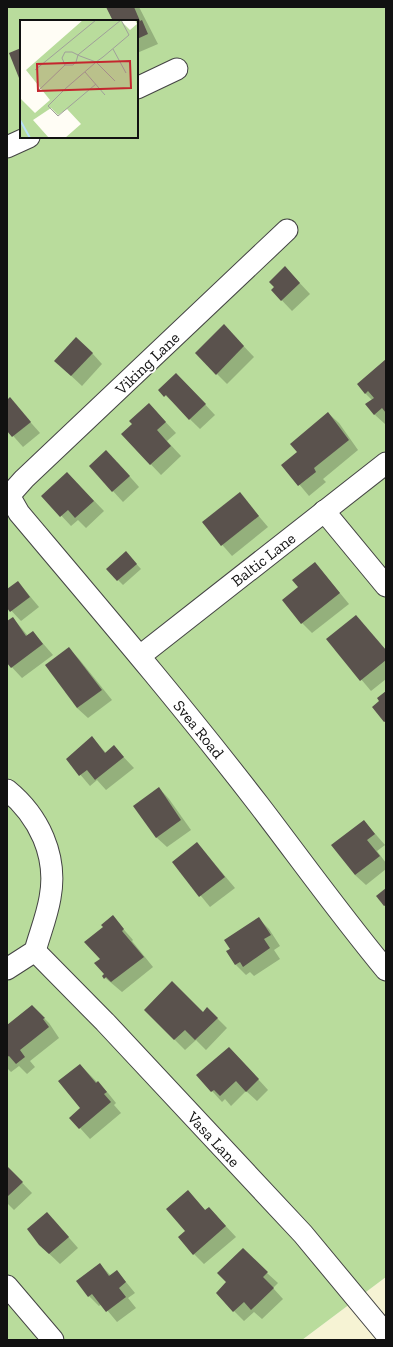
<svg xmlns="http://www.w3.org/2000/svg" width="393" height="1347" viewBox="0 0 393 1347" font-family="'Zilla Slab',serif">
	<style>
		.farmland { fill: #f6f3d4 }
		.forest { fill: #b9dc9c; fill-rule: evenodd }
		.shadow { fill: #0003 }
		.building { fill: #5a524d }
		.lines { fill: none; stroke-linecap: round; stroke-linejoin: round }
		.street-casing { stroke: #444; stroke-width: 23 }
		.street { stroke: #fff; stroke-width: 21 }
		.labels { text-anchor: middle; stroke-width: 4; stroke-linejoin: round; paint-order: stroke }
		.street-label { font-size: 16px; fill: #111; stroke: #fff }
		.inset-river { fill: none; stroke: #b9e0f7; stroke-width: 2 }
		.inset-road { fill: none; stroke: #a09f9a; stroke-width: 1 }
		.view { fill: #c4262e; fill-opacity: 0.15; stroke: #c4262e; stroke-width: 2 }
		.inset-edge { fill: none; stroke: #111; stroke-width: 2 }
	</style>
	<rect width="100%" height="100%" fill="#fffdf5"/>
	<polygon class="farmland" points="386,1277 386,1340 302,1340"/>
	<path class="forest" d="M7,7H386V1277L302,1340H7ZM21,21H137V137H21Z"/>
	<g class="shadow">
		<polygon points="108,7 139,7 158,44 137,53 137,21 114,21"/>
		<polygon points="295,278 310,294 292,311 272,290"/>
		<polygon points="234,336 254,357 227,384 217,374"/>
		<polygon points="92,353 102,364 82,386 66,371"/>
		<polygon points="386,361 386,423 385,424 374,414 372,400 365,393"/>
		<polygon points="187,385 215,415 200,429 160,390"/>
		<polygon points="10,399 40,433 23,447 7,429 7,401"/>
		<polygon points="328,413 339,423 358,450 323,479 326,482 309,496 283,465 298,452"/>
		<polygon points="159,415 176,433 167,441 181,456 161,475 122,434"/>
		<polygon points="117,462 139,487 123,502 90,466"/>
		<polygon points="77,483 104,511 86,528 78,520 71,526 43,496"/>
		<polygon points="240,494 268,527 232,556 203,523"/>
		<polygon points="131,558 141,569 123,585 118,580"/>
		<polygon points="315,563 349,604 312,633 302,623 300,587"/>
		<polygon points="18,582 39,607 21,621 7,606 7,591"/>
		<polygon points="13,618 28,636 33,632 53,655 22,678 7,662 7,620 8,621"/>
		<polygon points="328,640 386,650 386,679 371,691"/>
		<polygon points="69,649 79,659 112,700 88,718 77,708"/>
		<polygon points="92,737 106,753 114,747 134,768 106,790 97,780 90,786 67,759"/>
		<polygon points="159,788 169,799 191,830 167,847 156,837"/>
		<polygon points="364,821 385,845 377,851 386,863 386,869 366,885 355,875"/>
		<polygon points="197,843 235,888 210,907 173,862"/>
		<polygon points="112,916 133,940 132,941 153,967 122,992 103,976 105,975 101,959 104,927"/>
		<polygon points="258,918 269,929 280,946 274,950 280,959 254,976 250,972 246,975 236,965 227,952"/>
		<polygon points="207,1008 227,1028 206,1050 196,1040 185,1050 145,1010 203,1013"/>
		<polygon points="39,1013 49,1023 59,1038 30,1061 35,1067 27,1074 19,1066 11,1072 7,1068 7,1026"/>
		<polygon points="239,1058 268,1090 257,1101 246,1091 231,1106 225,1099 222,1102 212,1091"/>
		<polygon points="80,1065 108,1093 116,1103 114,1105 121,1113 90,1139 71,1118 81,1108"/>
		<polygon points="7,1167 32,1193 14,1210 7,1203"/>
		<polygon points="188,1191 206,1211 209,1208 236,1237 204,1264 194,1254"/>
		<polygon points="57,1224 78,1248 60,1264 40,1245"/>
		<polygon points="100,1264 111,1276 117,1271 135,1293 128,1298 136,1308 117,1322 102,1304 99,1306 89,1296"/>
		<polygon points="267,1273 278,1283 273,1288 283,1299 262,1319 254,1312 244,1321 234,1311 228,1283"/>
	</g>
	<g class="building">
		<polygon points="106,7 134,7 140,21 142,20 148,34 137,39 137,21 113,21"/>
		<polygon points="21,48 21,83 9,53"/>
		<polygon points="285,266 300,283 281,301 271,290 274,287 269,282"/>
		<polygon points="224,324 244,346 216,375 195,353"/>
		<polygon points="76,337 93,353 71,376 54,361"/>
		<polygon points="386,359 386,413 382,408 374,415 365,404 374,398 368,391 365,394 357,384"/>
		<polygon points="176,373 206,404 189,420 166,395 164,397 158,390"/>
		<polygon points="10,397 31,422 12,437 7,431 7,400"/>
		<polygon points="149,403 166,422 157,430 171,446 150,465 121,434 132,424 129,421"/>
		<polygon points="328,412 349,440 314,468 316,472 298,486 281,465 297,452 290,444"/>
		<polygon points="106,450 130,476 112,492 89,466"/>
		<polygon points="67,472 94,501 75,518 68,510 60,517 41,496"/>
		<polygon points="240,492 259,516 221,546 202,522"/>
		<polygon points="126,551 137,564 117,581 106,569"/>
		<polygon points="315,562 340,593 301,624 282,600 298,587 292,580"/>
		<polygon points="18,581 30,597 10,612 7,608 7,589"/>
		<polygon points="356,615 386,650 386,660 360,681 326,639"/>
		<polygon points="13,617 26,636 33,631 43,644 11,668 7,663 7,621"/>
		<polygon points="69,647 102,690 77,708 45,665"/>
		<polygon points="386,691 386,721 384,722 372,707 379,701 377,698"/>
		<polygon points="92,736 105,753 114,745 124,757 95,780 87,770 79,776 66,759"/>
		<polygon points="159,787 181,820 156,838 133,806"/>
		<polygon points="364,820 375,834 367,840 380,856 355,875 331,845"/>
		<polygon points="197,842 225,877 199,897 172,862"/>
		<polygon points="386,888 386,905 384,906 376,896"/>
		<polygon points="113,915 124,929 122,931 144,957 111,982 106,977 104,979 102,976 104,974 94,963 100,959 84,942 103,927 101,925"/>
		<polygon points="259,917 271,935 264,939 270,948 243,967 240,962 235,965 226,951 230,949 224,940"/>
		<polygon points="172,981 203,1012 207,1007 218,1018 195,1040 185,1030 174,1040 144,1010"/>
		<polygon points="32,1005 45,1018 43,1019 49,1027 20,1050 25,1057 16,1064 9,1056 7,1057 7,1025"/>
		<polygon points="229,1047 259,1079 246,1092 236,1081 220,1096 214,1090 211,1092 196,1075"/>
		<polygon points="80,1064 96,1083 98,1081 107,1092 104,1094 111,1102 79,1129 69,1118 80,1108 58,1081"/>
		<polygon points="7,1166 23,1182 7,1197"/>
		<polygon points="188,1190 205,1210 209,1207 226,1226 193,1255 178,1237 185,1231 166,1209"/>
		<polygon points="47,1212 69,1237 49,1254 39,1245 27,1229"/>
		<polygon points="243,1248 268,1272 263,1277 274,1288 251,1310 244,1302 233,1312 216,1293 226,1282 217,1273"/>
		<polygon points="100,1263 109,1276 117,1270 126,1282 119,1288 126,1297 106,1312 92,1294 88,1297 76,1281"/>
	</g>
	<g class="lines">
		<g class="street-casing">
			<g id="street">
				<polyline points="137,88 177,69"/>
				<polyline points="7,147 29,137"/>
				<path d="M7,492L19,513C100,609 182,705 259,805C301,860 342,917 386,970"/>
				<polyline points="7,498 24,479 287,230"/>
				<polyline points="324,511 386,586"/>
				<polyline points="140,656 386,463"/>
				<path d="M7,790C39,816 58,856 50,898C47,916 40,933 35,951L7,969"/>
				<polyline points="35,951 105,1022 303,1234 386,1334"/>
				<polyline points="7,1286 53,1340"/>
			</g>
		</g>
		<use href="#street" class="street"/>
	</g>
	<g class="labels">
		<g class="street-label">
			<text transform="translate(147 363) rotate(-44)" y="6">Viking Lane</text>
			<text transform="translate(263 559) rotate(-38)" y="6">Baltic Lane</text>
			<text transform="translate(199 729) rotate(51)" y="6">Svea Road</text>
			<text transform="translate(214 1139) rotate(47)" y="6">Vasa Lane</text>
		</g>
	</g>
	<g transform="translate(20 20)">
		<rect width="118" height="118" fill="#fffdf5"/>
		<path d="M63,0H100L110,10L117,4L115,0H118V118H45L61,104L47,89L38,95L31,88L13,100L29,118H0V78L15,93L30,80L6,50Z" fill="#b9dc9c"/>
		<path class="inset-river" d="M0,100L10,118"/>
		<path class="inset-road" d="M93,29L106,53M15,50L76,0M65,52L85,75M76,64L38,96L28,86L45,69L75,43L76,42L83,37L109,15L101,0L59,34L58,35L56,42L53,45H45L42,38L45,32H52L60,36L76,42L95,61M18,71L45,45"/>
		<path class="view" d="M110,41L111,68L18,71L17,44Z"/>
		<rect width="118" height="118" class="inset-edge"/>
	</g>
	<rect width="393" height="1347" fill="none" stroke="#111111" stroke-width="16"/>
</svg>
